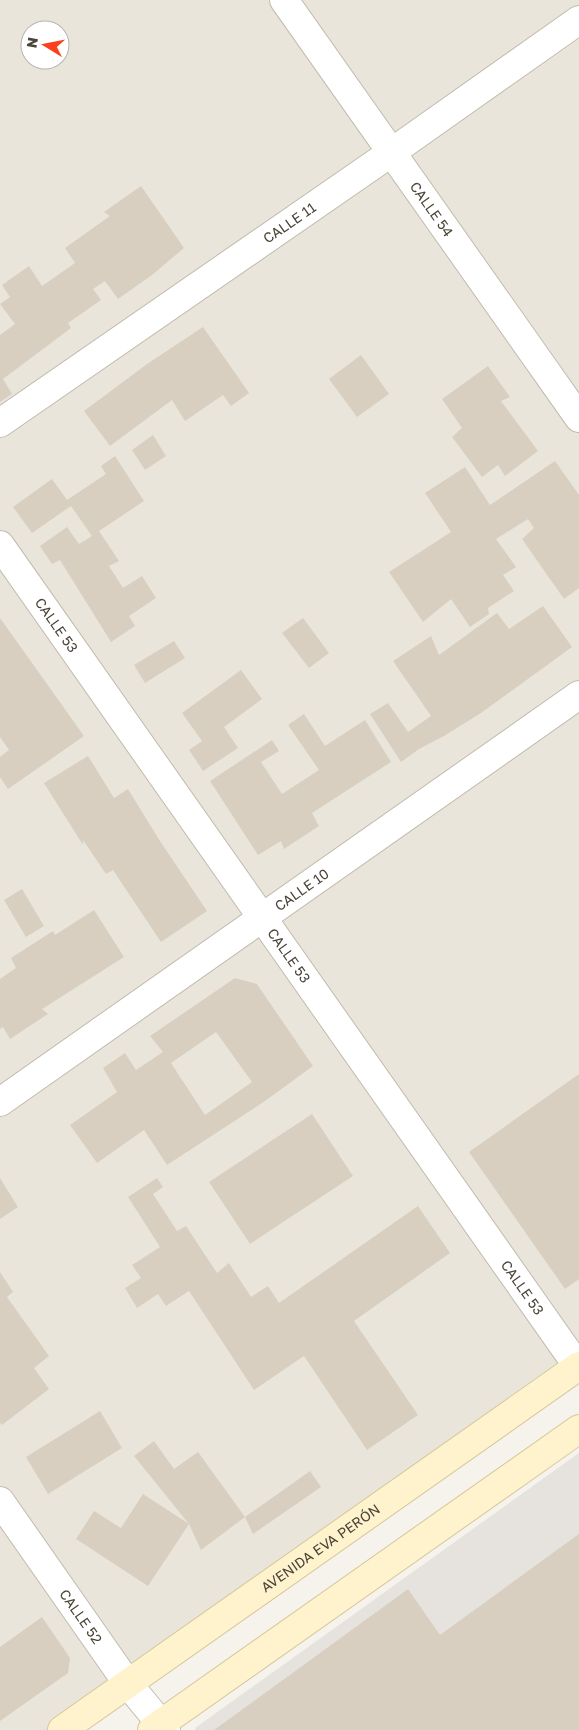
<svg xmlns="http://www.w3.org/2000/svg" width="579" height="1730" viewBox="0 0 579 1730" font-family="'Golos Text',sans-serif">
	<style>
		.residential { fill: #eae5da; fill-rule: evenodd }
		.industrial { fill: #e6e2dd }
		.building { fill: #d8cfc1; fill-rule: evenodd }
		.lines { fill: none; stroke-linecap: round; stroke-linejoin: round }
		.street-casing { stroke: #c2bbae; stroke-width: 30 }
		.secondary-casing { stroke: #d6c79b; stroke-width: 30 }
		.street { stroke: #fff; stroke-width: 28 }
		.secondary { stroke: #fff3cd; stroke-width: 28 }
		.labels { text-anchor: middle; stroke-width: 4; stroke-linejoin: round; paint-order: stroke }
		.street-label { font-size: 14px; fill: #4b4439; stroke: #fff }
	</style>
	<rect width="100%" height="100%" fill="#f6f3ec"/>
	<path class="residential" d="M0,0H579V1366L62,1730H0ZM30,30H60V60H30Z"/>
	<polygon class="industrial" points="579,1453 579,1730 196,1730 195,1728"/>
	<g class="building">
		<polygon points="141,186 184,248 152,275 118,299 105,281 93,289 101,300 68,323 71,328 3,379 12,394 0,402 0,335 15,324 0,304 10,297 2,285 29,266 42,286 75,263 65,248 110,216 104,212"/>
		<polygon points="203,327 249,393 231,406 223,395 185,421 172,400 110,446 84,411 147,364"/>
		<polygon points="361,355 389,394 357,417 329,379"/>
		<polygon points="488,366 510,397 501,401 538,451 505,476 498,465 482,477 452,437 462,428 442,399"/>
		<polygon points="153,435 166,456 145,470 132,450"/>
		<polygon points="115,456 144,501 99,531 119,561 109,566 123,588 142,576 156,598 129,616 135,626 111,642 60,560 52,564 40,546 67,527 79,544 92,536 71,506 32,533 13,507 52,479 67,500 106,474 101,466"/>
		<polygon points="555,461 579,495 579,588 564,599 522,539 534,528 528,519 496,539 516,567 503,575 514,591 488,608 489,614 470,627 451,599 423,622 389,572 451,532 425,493 465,467 490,505"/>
		<polygon points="543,606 572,647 481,713 444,736 419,749 401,762 370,714 388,703 408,732 431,716 393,661 431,636 439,655 497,613 509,629"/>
		<polygon points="0,618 84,736 8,789 0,777 0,757 9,750 0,737"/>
		<polygon points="303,618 329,653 309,668 282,633"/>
		<polygon points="174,641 185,658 145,683 134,665"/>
		<polygon points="241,670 262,699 224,727 238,748 203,771 189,750 202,741 182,713"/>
		<polygon points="304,714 325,746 365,720 391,762 312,813 319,826 284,849 281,841 258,855 210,781 272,740 279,751 261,762 282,794 319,770 288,725"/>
		<polygon points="88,756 114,798 128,789 158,838 207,911 161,942 113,870 106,874 83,840 83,845 44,783"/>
		<polygon points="22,889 44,926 26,937 4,900"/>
		<polygon points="94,910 124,957 42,1009 48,1014 10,1039 3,1027 0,1029 0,979 16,968 11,958 53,931 55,935"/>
		<path d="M235,978L257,984L313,1066L265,1101L167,1165L144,1130L97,1163L70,1125L117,1092L103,1068L125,1053L136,1070L163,1052L150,1036ZM216,1032L252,1082L205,1115L171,1063Z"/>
		<polygon points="579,1074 579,1279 565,1289 469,1152"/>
		<polygon points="312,1114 353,1176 250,1244 209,1182"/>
		<polygon points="0,1178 18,1207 0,1219"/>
		<polygon points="157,1178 163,1187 153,1194 177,1231 186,1226 217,1273 229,1263 251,1297 268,1286 279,1303 418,1206 450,1253 354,1321 418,1415 367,1450 304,1356 254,1390 189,1291 166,1306 158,1294 137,1308 125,1288 141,1278 132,1265 160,1247 128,1197"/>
		<polygon points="0,1272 13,1292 7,1297 49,1356 34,1368 49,1389 2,1425 0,1423"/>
		<polygon points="100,1411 122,1448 48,1494 26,1457"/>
		<polygon points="154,1441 174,1469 198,1452 245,1517 201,1550 189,1524 134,1456"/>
		<polygon points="310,1471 321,1487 253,1534 245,1517"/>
		<polygon points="143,1494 189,1524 148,1586 76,1539 94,1511 121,1528"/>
		<polygon points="579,1534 579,1730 214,1730 408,1589 440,1635"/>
		<polygon points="42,1617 70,1658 68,1673 0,1721 0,1647"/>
	</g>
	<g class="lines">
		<g class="street-casing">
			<g id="street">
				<path id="s1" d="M284,0L579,418"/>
				<path id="s2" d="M0,423L392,152L579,20"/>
				<path id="s3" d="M0,545L579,1368"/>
				<path id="s4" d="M0,1102L579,695"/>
				<path id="s5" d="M0,1501L128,1684L166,1730"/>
			</g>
		</g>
		<g class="secondary-casing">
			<g id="secondary">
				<path id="s6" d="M62,1730L579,1366"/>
				<polyline points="152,1730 579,1429"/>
			</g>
		</g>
		<use href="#street" class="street"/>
		<use href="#secondary" class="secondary"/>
	</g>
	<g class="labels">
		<g class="street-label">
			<text dy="5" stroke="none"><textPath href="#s1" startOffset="256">CALLE 54</textPath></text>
			<text dy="5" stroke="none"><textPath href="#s2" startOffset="352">CALLE 11</textPath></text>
			<text dy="5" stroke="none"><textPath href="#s3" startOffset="98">CALLE 53</textPath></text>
			<text dy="5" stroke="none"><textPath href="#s4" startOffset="369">CALLE 10</textPath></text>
			<text dy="5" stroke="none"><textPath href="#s3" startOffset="502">CALLE 53</textPath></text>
			<text dy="5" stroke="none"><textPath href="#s3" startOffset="908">CALLE 53</textPath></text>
			<text dy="5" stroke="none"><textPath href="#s6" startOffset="316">AVENIDA EVA PERÓN</textPath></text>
			<text dy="5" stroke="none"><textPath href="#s5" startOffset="141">CALLE 52</textPath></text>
		</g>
	</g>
	<g transform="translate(45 45) rotate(280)"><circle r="24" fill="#ffffff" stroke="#b7b4b0"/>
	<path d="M0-4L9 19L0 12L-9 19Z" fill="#fc3f1d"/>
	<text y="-8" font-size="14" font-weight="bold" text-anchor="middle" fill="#4b4439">N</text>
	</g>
</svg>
